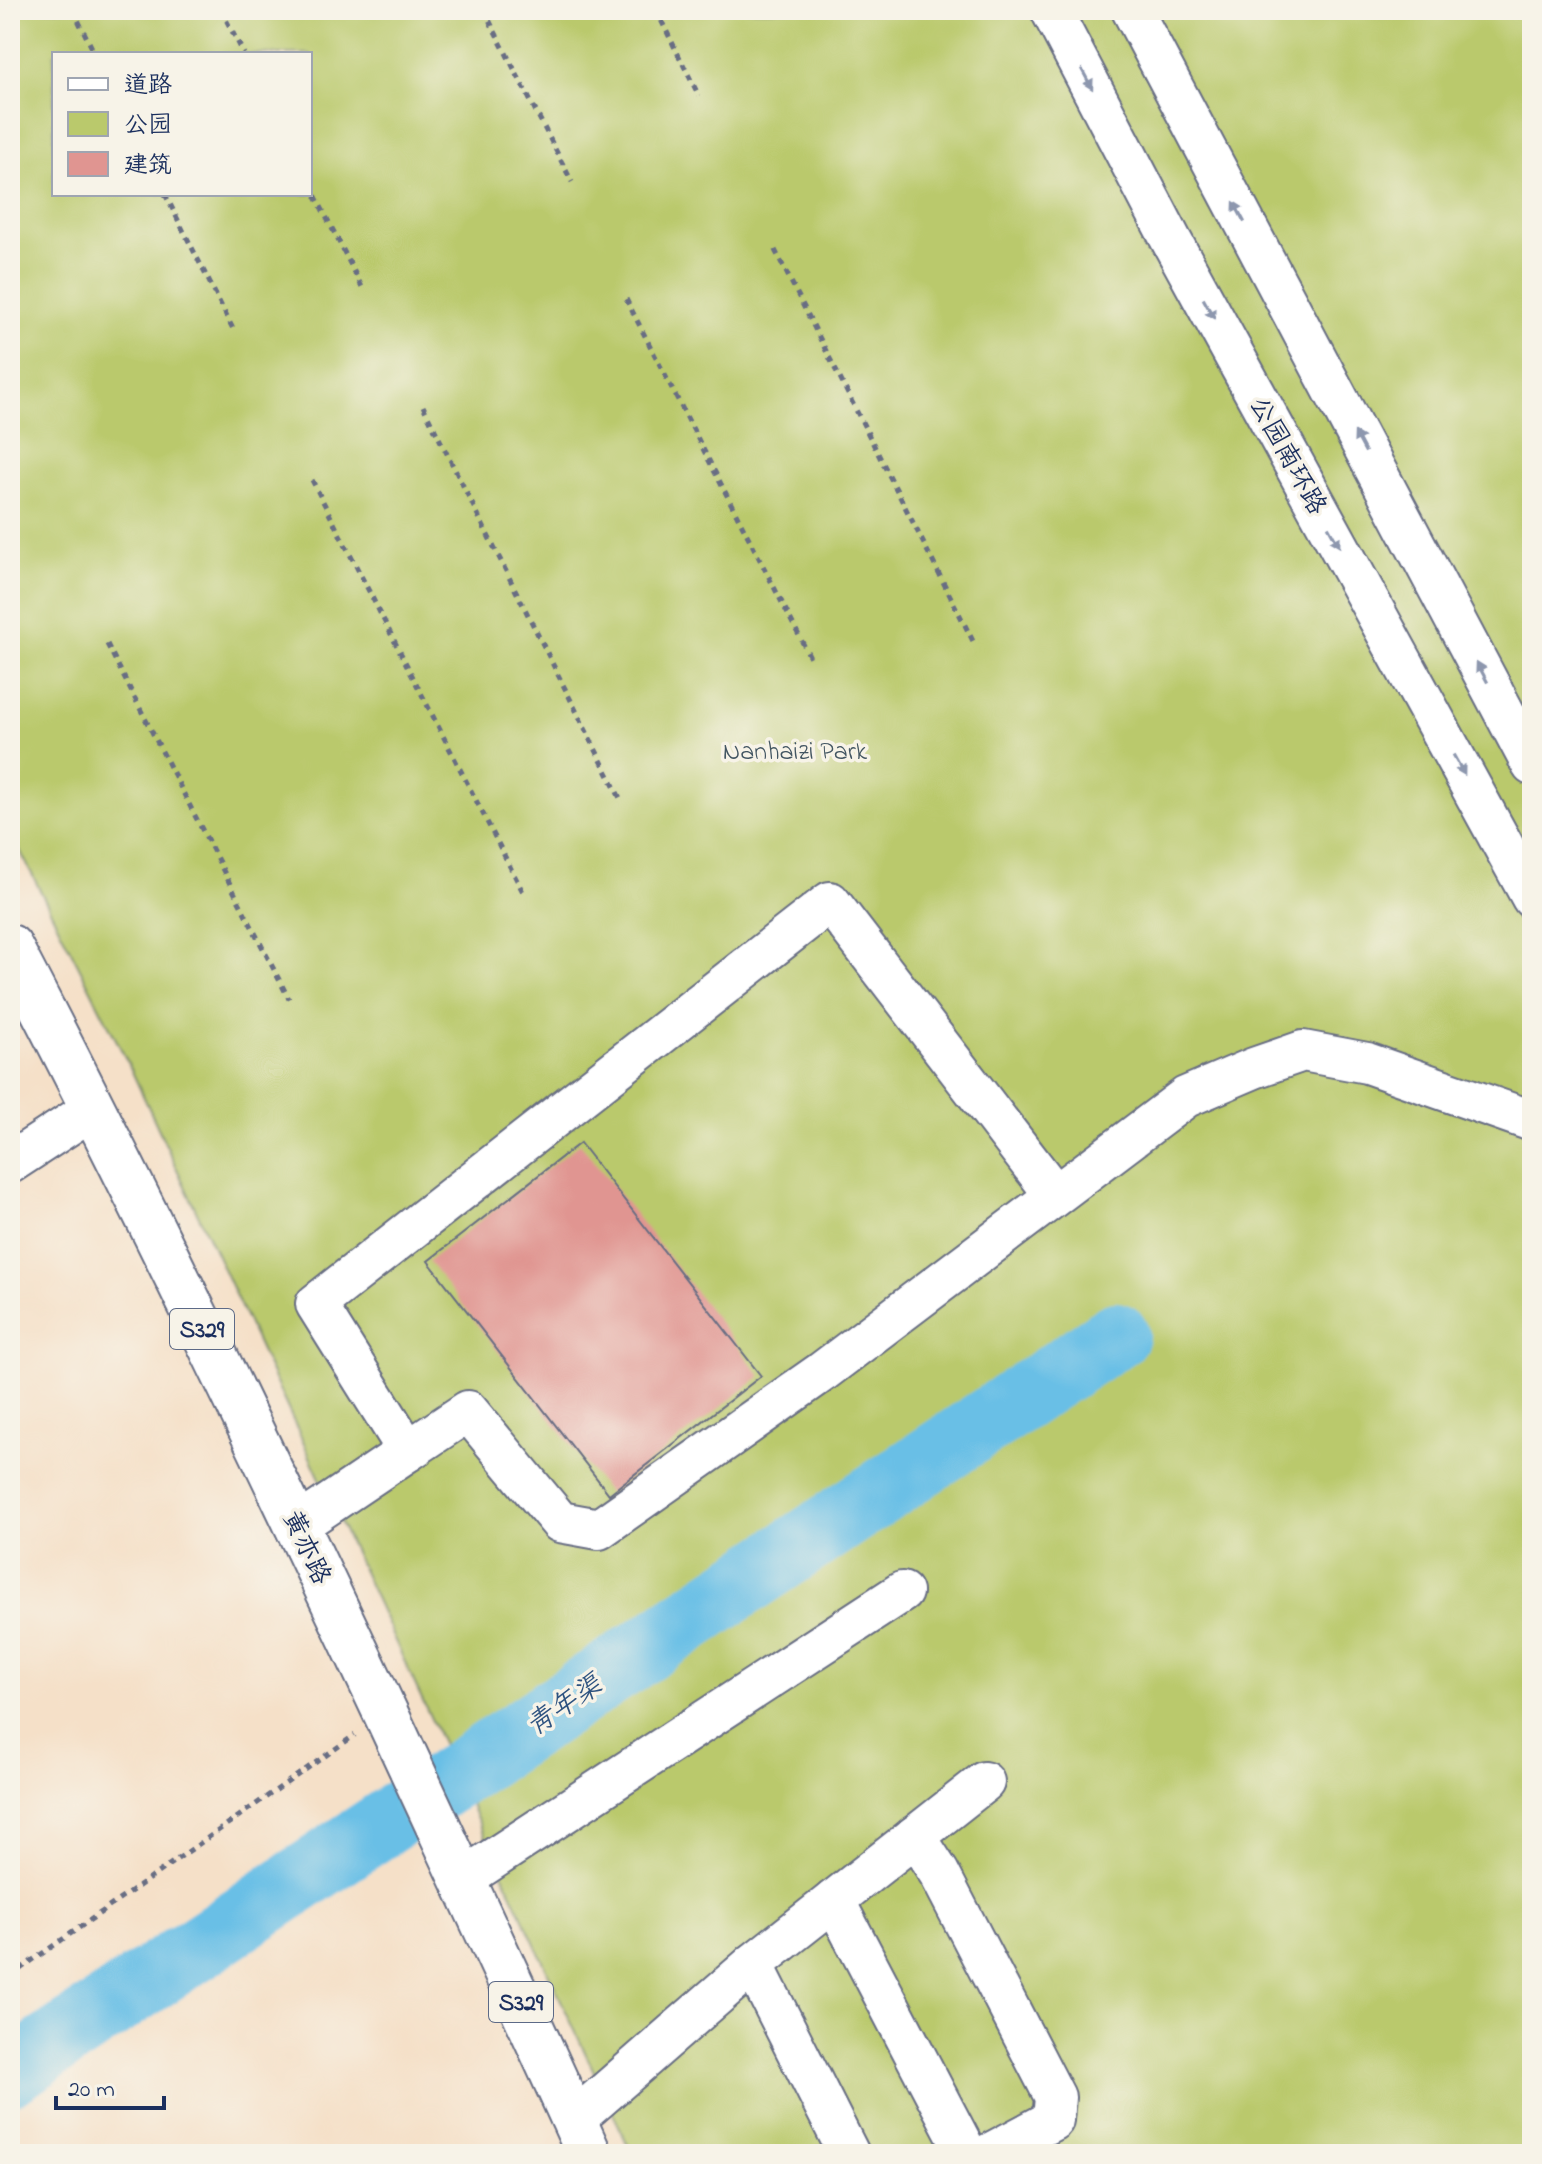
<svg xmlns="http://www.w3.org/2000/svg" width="1542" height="2164" viewBox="0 0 1542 2164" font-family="'Indie Flower','LXGW WenKai TC',sans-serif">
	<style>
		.green { fill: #bac96c; stroke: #6a7c65; stroke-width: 2; fill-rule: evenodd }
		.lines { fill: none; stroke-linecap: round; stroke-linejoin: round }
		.river { stroke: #69bfe6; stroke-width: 66 }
		.building { fill: #e09591 }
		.minor-casing { stroke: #676d83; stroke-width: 44 }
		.major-casing { stroke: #676d83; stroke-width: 48 }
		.path { stroke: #676d83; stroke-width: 5; stroke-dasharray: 6 6; stroke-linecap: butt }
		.minor { stroke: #fff; stroke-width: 40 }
		.major { stroke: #fff; stroke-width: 44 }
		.oneway { fill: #8d97ae }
		.labels { text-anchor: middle; stroke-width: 7; stroke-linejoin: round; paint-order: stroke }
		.shield { fill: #f7f3e8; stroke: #5d6a87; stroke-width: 2 }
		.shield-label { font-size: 24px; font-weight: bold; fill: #1b2f5e }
		.street-label { font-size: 26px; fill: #1b2f5e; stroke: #f7f3e8 }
		.park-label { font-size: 26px; fill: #435662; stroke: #f7f3e8 }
		.water-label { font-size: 28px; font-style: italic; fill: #2e5380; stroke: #f7f3e8 }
	</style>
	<rect width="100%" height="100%" fill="#f7f3e8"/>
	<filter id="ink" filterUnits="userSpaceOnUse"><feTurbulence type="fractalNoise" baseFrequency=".0125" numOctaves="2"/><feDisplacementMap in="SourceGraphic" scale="16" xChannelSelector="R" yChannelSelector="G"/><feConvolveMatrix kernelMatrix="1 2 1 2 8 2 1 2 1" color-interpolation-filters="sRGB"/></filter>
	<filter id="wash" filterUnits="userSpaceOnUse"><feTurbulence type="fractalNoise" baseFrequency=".006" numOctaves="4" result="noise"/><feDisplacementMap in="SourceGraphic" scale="32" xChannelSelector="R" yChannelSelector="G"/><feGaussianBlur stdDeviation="1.8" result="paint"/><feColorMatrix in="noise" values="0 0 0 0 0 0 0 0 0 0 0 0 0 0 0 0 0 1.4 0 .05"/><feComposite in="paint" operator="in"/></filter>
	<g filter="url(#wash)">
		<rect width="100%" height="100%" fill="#f5e0c8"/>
		<path class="green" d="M10,10H1532V2154H632L129,1065L10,831ZM54,54H310V194H54Z"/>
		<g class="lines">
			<polyline class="river" points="10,2073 1116,1335"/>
		</g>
		<g id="blocks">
			<polygon class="building" points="580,1143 761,1376 609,1494 428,1261"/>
		</g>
	</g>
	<g filter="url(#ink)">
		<use href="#blocks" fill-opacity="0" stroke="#676d83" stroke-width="2"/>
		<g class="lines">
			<g class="minor-casing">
				<g id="minor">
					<polyline points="1051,10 1171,240 1532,898"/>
					<polyline points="1132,10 1532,765"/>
					<polyline points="10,1163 94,1108"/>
					<polyline points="408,1451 468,1411 560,1522 599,1529 822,1372 1186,1097 1254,1068 1303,1051 1367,1063 1532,1121"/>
					<polyline points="298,1525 408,1451 316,1304 830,902 1055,1195"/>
					<polyline points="915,1836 939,1873 1055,2097 1053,2120 989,2154"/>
					<polyline points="464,1878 902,1592"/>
					<polyline points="834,1900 967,2154"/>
					<polyline points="753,1964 849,2154"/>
					<polyline points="574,2120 753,1964 984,1782"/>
				</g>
			</g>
			<g class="major-casing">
				<path id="major" d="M10,947C142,1200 265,1457 386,1714C454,1861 523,2007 589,2154"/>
			</g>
			<g class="path">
				<polyline points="73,10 95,54"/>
				<polyline points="221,10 244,54"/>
				<polyline points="484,10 572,182"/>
				<polyline points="656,10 699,96"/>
				<polyline points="310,185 364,291"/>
				<polyline points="165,194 234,331"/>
				<polyline points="775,250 973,641"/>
				<polyline points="626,299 812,661"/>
				<polyline points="423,406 620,798"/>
				<polyline points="312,480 523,892"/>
				<polyline points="107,644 289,999"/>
				<polyline points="10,1976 355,1735"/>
			</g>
			<use href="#minor" class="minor"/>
			<use href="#major" class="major"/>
		</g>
		<defs><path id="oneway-solid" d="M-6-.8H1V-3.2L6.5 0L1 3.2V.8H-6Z" transform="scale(2)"/></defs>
		<g class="oneway">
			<use href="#oneway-solid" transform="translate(1087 79) rotate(62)"/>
			<use href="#oneway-solid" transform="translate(1239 212) rotate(-118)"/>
			<use href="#oneway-solid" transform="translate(1209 309) rotate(61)"/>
			<use href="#oneway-solid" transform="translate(1360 442) rotate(-118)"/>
			<use href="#oneway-solid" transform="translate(1334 537) rotate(61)"/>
			<use href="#oneway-solid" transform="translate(1482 672) rotate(-118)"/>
			<use href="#oneway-solid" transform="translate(1459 765) rotate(61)"/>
		</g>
	</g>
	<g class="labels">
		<g class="shield">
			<rect x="170" y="1309" width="64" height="40" rx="6"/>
			<rect x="489" y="1982" width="64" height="40" rx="6"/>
		</g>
		<g class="shield-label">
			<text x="202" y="1337">S329</text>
			<text x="521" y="2010">S329</text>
		</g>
		<g class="street-label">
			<text transform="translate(1289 455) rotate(61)" y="9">公园南环路</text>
			<text transform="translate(308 1547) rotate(65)" y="9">黄亦路</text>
		</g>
		<g class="park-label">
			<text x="795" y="759">Nanhaizi Park</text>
		</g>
		<g class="water-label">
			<text transform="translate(563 1704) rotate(-34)" y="10">青年渠</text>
		</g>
	</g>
	<rect width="1542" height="2164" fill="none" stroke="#f7f3e8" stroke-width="40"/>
	<rect x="52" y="52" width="260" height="144" fill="#f7f3e8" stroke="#9fa5b1" stroke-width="2"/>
	<rect x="68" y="78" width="40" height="12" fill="#ffffff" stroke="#9fa5b1" stroke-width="2"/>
	<text x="124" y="92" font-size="24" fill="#1b2f5e">道路</text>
	<rect x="68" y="112" width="40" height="24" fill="#bac96c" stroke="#9fa5b1" stroke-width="2"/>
	<text x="124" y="132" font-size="24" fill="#1b2f5e">公园</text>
	<rect x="68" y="152" width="40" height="24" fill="#e09591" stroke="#9fa5b1" stroke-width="2"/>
	<text x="124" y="172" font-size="24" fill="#1b2f5e">建筑</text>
	<path d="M56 2096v12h108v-12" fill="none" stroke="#1b2f5e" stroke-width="4"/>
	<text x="68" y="2096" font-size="24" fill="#1b2f5e" stroke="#f7f3e8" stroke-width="6" paint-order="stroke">20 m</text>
</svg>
